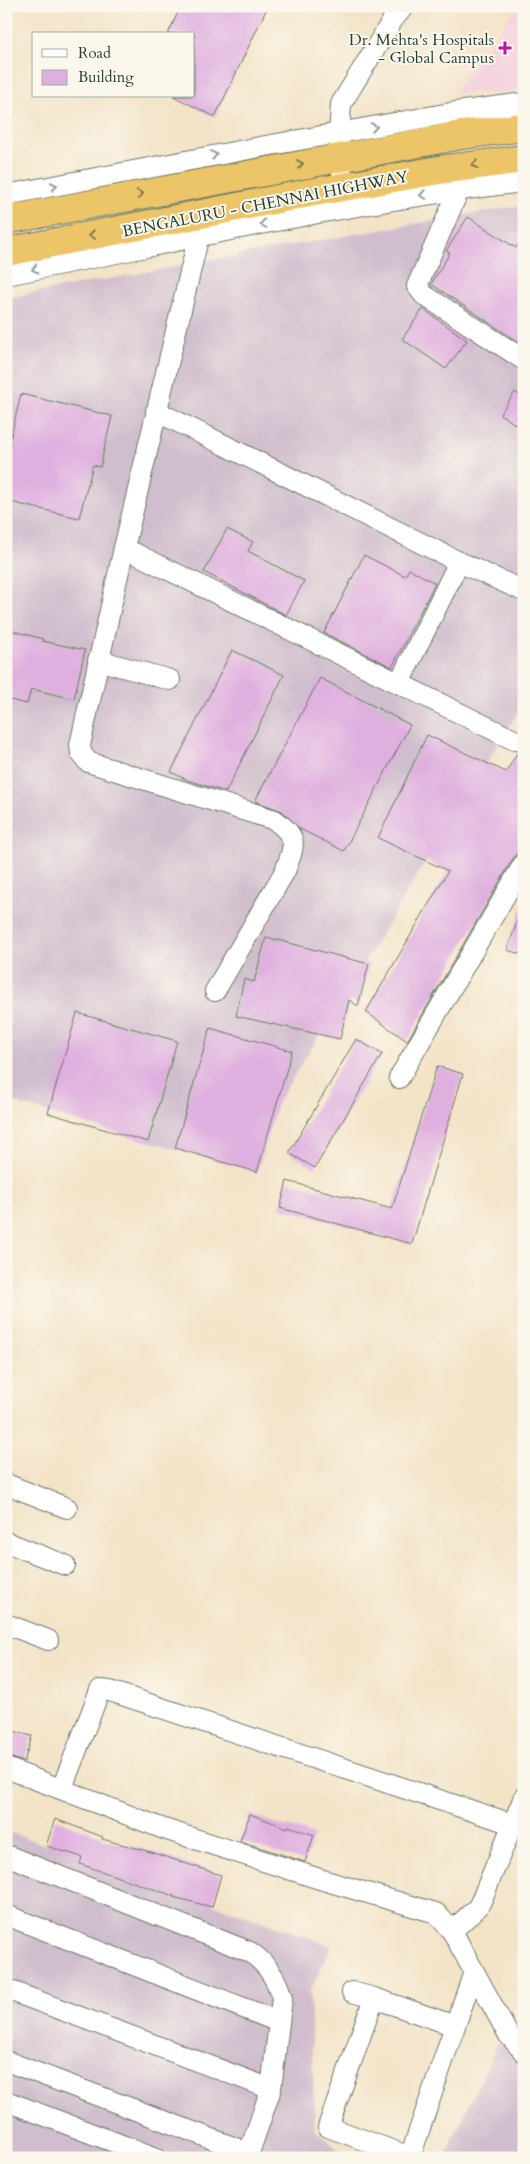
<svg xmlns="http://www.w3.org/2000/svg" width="530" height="2164" viewBox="0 0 530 2164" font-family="Cardo,serif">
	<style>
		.built { fill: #f4cfdd }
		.industrial { fill: #d0bdcd }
		.building { fill: #dfb0df }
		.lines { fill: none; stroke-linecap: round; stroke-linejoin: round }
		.minor-casing { stroke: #697767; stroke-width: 22 }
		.highway-casing { stroke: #697767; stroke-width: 30 }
		.minor { stroke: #fff; stroke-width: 20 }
		.highway { stroke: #edc569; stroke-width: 28 }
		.oneway { stroke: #8f9e9a }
		.oneway2 { stroke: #7c7a4c }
		.poi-dot { fill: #b5179e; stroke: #fbf7ec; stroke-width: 2 }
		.labels { text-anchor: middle; stroke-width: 4; stroke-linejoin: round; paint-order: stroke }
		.poi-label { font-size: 16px; fill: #1f3d34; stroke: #fbf7ec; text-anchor: end }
		.street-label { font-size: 16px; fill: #1f3d34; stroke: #fbf7ec }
	</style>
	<rect width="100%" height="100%" fill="#fbf7ec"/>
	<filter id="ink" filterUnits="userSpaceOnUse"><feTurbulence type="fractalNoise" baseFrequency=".02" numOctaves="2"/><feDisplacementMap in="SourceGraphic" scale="10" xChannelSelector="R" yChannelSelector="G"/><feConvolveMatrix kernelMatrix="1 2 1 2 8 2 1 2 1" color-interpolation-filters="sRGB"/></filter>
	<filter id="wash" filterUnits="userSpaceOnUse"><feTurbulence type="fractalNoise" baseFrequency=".0096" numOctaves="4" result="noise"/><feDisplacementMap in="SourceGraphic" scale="20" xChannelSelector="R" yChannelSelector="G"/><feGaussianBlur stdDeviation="1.12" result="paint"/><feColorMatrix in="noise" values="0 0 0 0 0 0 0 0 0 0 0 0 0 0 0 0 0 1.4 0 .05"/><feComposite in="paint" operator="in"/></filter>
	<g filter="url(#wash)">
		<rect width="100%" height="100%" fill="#f3e3c7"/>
		<polygon class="built" points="518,6 524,6 524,91 453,93"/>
		<g class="industrial">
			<polygon points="524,205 524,702 238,1167 6,1100 6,298 299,244"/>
			<polygon points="6,1831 332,1946 310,1991 315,2130 347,2158 34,2158 6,2148"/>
			<polygon points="498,2043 524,2047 524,2158 443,2158 445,2156"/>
		</g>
		<g id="blocks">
			<g class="building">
				<polygon points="181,6 268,6 215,117 173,96 194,96 194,34 168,34"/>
				<polygon points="468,217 516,248 524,236 524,339 521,344 431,284 450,253 446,251"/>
				<polygon points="423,309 467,340 446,369 402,339"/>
				<polygon points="515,392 524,398 524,430 500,414"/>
				<polygon points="21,394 112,416 100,467 93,465 79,518 6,501 6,465 11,444 9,444"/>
				<polygon points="227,529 253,542 248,551 304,581 286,615 204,572"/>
				<polygon points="364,555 405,576 409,569 435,583 392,667 324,633"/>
				<polygon points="6,629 43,639 42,641 85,650 74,699 31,689 27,704 6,699"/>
				<polygon points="232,650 284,675 226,792 187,780 171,772"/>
				<polygon points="320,678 410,725 344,851 300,829 282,811 255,801"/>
				<polygon points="427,735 506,772 519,750 524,746 524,845 514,857 407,1041 366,1012 448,871 378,838"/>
				<polygon points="522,908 524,908 524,955 507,950"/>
				<polygon points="266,937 369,964 358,1006 349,1000 340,1039 236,1016 244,979 254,982"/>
				<polygon points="77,1013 177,1041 148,1142 48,1113"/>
				<polygon points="210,1028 292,1051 257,1172 175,1148"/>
				<polygon points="356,1039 382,1054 315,1168 289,1153"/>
				<polygon points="437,1066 463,1074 412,1244 280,1208 287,1181 392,1209"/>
				<polygon points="6,1729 32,1736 24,1762 6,1756"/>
				<polygon points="250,1814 287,1828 288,1826 314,1835 305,1862 240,1841"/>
				<polygon points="55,1819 103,1837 102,1839 151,1852 221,1875 212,1907 173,1897 174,1896 80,1864 82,1857 46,1846"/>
			</g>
		</g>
	</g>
	<g filter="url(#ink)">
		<use href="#blocks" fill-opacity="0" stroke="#697767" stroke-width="1"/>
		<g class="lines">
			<g class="minor-casing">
				<g id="minor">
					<polyline points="459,190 417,286 424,295 524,360"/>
					<polyline points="6,195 260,147 456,112 524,103"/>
					<polyline points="344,200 339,137 341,104 392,21 404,6"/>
					<path d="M204,214L124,548L80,745L81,753L88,762L275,820C299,839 295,844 285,871L215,991"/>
					<path d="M6,275C178,242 350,201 524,182"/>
					<polyline points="156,411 459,562 524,591"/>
					<polyline points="124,548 514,740"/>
					<polyline points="98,660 170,680"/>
					<polyline points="399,683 459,562"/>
					<polyline points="399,1078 524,863"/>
					<polyline points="6,1484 67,1508"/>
					<polyline points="6,1542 65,1565"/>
					<polyline points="6,1624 48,1640"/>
					<polyline points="6,1768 164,1829 326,1881 436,1913 452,1931 508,2034 524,2052"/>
					<polyline points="62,1788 100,1690 110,1691 512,1824"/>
					<path d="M6,1855L250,1952C266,1963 277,1979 282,1998L271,2089L249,2153L6,2061"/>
					<polyline points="6,1915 279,2022"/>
					<polyline points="452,1931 478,1907 482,1899 524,1797"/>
					<polyline points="6,1989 271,2089"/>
					<polyline points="352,1992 374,1998"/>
					<polyline points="455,2026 410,2157 328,2127 374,1998 455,2026 474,1972"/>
					<polyline points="6,2101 156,2158"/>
				</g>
			</g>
			<g class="highway-casing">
				<g id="highway">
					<polyline points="6,220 462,135 524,127"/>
					<polyline points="6,252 309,193 439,170 524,159"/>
				</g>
			</g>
			<use href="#minor" class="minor"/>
			<use href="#highway" class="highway"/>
		</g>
		<defs><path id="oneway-chevron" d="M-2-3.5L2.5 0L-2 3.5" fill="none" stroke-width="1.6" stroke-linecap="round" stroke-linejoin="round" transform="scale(1.25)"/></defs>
		<g class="oneway">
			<use href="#oneway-chevron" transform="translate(374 127) rotate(-10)"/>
			<use href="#oneway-chevron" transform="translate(214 155) rotate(-11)"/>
			<use href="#oneway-chevron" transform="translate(54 186) rotate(-11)"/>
			<use href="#oneway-chevron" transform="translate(423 195) rotate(170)"/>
			<use href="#oneway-chevron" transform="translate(263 224) rotate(169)"/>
			<use href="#oneway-chevron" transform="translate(35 269) rotate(169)"/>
		</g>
		<g class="oneway2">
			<use href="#oneway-chevron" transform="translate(300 164) rotate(-10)"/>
			<use href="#oneway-chevron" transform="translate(475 165) rotate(171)"/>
			<use href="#oneway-chevron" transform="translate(140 194) rotate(-10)"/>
			<use href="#oneway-chevron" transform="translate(92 235) rotate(169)"/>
		</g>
	</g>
	<path class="poi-dot" d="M502.5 40.5h5v5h5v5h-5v5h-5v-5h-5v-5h5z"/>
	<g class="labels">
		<g class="poi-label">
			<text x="494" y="45">Dr. Mehta's Hospitals<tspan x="494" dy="18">- Global Campus</tspan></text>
		</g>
		<g class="street-label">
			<text transform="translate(265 203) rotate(-11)" y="6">BENGALURU - CHENNAI HIGHWAY</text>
		</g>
	</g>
	<rect width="530" height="2164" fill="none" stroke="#fbf7ec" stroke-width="25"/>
	<rect x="32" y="32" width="162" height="65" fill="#fbf7ec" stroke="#a3ada2"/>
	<rect x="42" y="49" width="25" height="8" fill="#ffffff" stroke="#a3ada2"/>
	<text x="78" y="58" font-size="15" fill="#1f3d34">Road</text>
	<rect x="42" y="70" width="25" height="15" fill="#dfb0df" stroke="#a3ada2"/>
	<text x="78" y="82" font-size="15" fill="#1f3d34">Building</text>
</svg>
